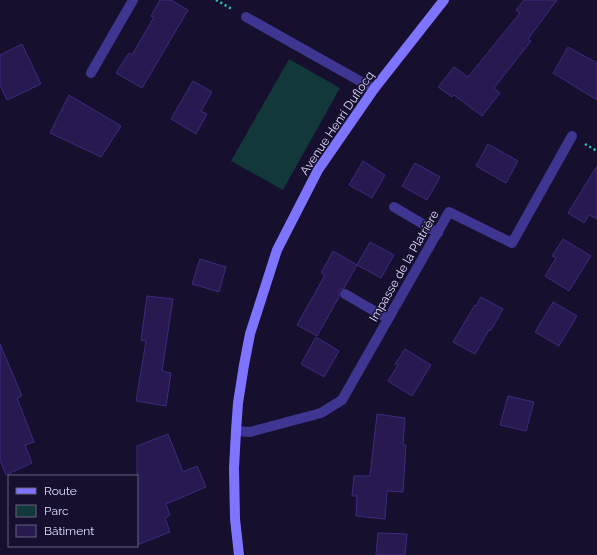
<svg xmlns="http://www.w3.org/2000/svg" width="597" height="555" viewBox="0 0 597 555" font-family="Raleway,sans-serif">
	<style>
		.green { fill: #123839 }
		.building { fill: #281a51; stroke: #3f2a7f }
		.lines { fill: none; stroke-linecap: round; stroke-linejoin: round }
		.path { stroke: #26cac9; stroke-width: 2.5; stroke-dasharray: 2 3; stroke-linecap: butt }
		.lane { stroke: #3f3691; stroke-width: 10 }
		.street { stroke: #3f3691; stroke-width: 10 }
		.secondary { stroke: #7f74ff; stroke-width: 10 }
		.labels { text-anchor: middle; stroke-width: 3; stroke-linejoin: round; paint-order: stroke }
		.street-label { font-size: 12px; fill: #e2ddff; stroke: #160f2e }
	</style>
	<rect width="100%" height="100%" fill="#160f2e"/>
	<polygon class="green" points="289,59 340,88 283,190 231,161"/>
	<g class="building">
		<polygon points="160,0 171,0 188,10 142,88 116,73 129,53 132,55 154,17 151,16"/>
		<polygon points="524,0 557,0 528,39 531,41 494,88 500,93 482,116 454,95 452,97 438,87 454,67 468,77 520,13 516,10"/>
		<polygon points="22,44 41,84 7,100 0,85 0,55"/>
		<polygon points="568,47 597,63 597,100 553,73"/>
		<polygon points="193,81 212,92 201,111 207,114 196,134 171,119"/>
		<polygon points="69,95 121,126 101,157 50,133"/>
		<polygon points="488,144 518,161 506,183 476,166"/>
		<polygon points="363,161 385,175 372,198 349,185"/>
		<polygon points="415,163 440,177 427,200 402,186"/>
		<polygon points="597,166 597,219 589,215 584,223 568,213"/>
		<polygon points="563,239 591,256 569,291 545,276 556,258 552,256"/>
		<polygon points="370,242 394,255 381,278 357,265 344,288 341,289 339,291 339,297 317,336 297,325 325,275 321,273 333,251 357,265"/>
		<polygon points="200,259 226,267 219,292 192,284"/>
		<polygon points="147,296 173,299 162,371 171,373 166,406 136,401 146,341 141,340"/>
		<polygon points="481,297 503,309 491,330 489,330 475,354 453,342 475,305 476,306"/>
		<polygon points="553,302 577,316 559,346 535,332"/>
		<polygon points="316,337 339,351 324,377 301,364"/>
		<polygon points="0,344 22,396 17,398 34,442 25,445 32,463 6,475 0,460"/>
		<polygon points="405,349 431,365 412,396 388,381 398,365 395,364"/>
		<polygon points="508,396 534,402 526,431 500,425"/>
		<polygon points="377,414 405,418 403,445 406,445 403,492 387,491 385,519 356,516 357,496 352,496 354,476 370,476"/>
		<polygon points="168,434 183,472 197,466 206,487 166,504 170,515 165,518 170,532 137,545 137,446"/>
		<polygon points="378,533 407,534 405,555 376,555"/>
	</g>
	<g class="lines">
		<g class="path">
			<polyline points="216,0 232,9"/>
			<polyline points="585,144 597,151"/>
		</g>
		<g class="lane">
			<polyline points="246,17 374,89"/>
			<polyline points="394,207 438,233"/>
			<polyline points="345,294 388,319"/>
		</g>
		<g class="street">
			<polyline points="91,73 133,0"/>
			<polyline points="236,431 250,432 321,413 342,400 449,212 512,243 572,136"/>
		</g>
		<polyline class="secondary" points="239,555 235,519 234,468 236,431 238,403 244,365 250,334 277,250 318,170 374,89 444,0"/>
	</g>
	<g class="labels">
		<g class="street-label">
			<text transform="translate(337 123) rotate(-56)" y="4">Avenue Henri Duflocq</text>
			<text transform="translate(404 266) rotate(-60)" y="4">Impasse de la Platrière</text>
		</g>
	</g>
	<rect x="8" y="475" width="130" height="72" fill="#160f2e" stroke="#686182"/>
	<rect x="16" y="488" width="20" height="6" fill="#7f74ff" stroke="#686182"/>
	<text x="44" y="495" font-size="12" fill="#e2ddff">Route</text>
	<rect x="16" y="505" width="20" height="12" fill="#123839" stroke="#686182"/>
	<text x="44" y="515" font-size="12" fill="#e2ddff">Parc</text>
	<rect x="16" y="525" width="20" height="12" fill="#281a51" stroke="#686182"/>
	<text x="44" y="535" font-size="12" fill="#e2ddff">Bâtiment</text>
</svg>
